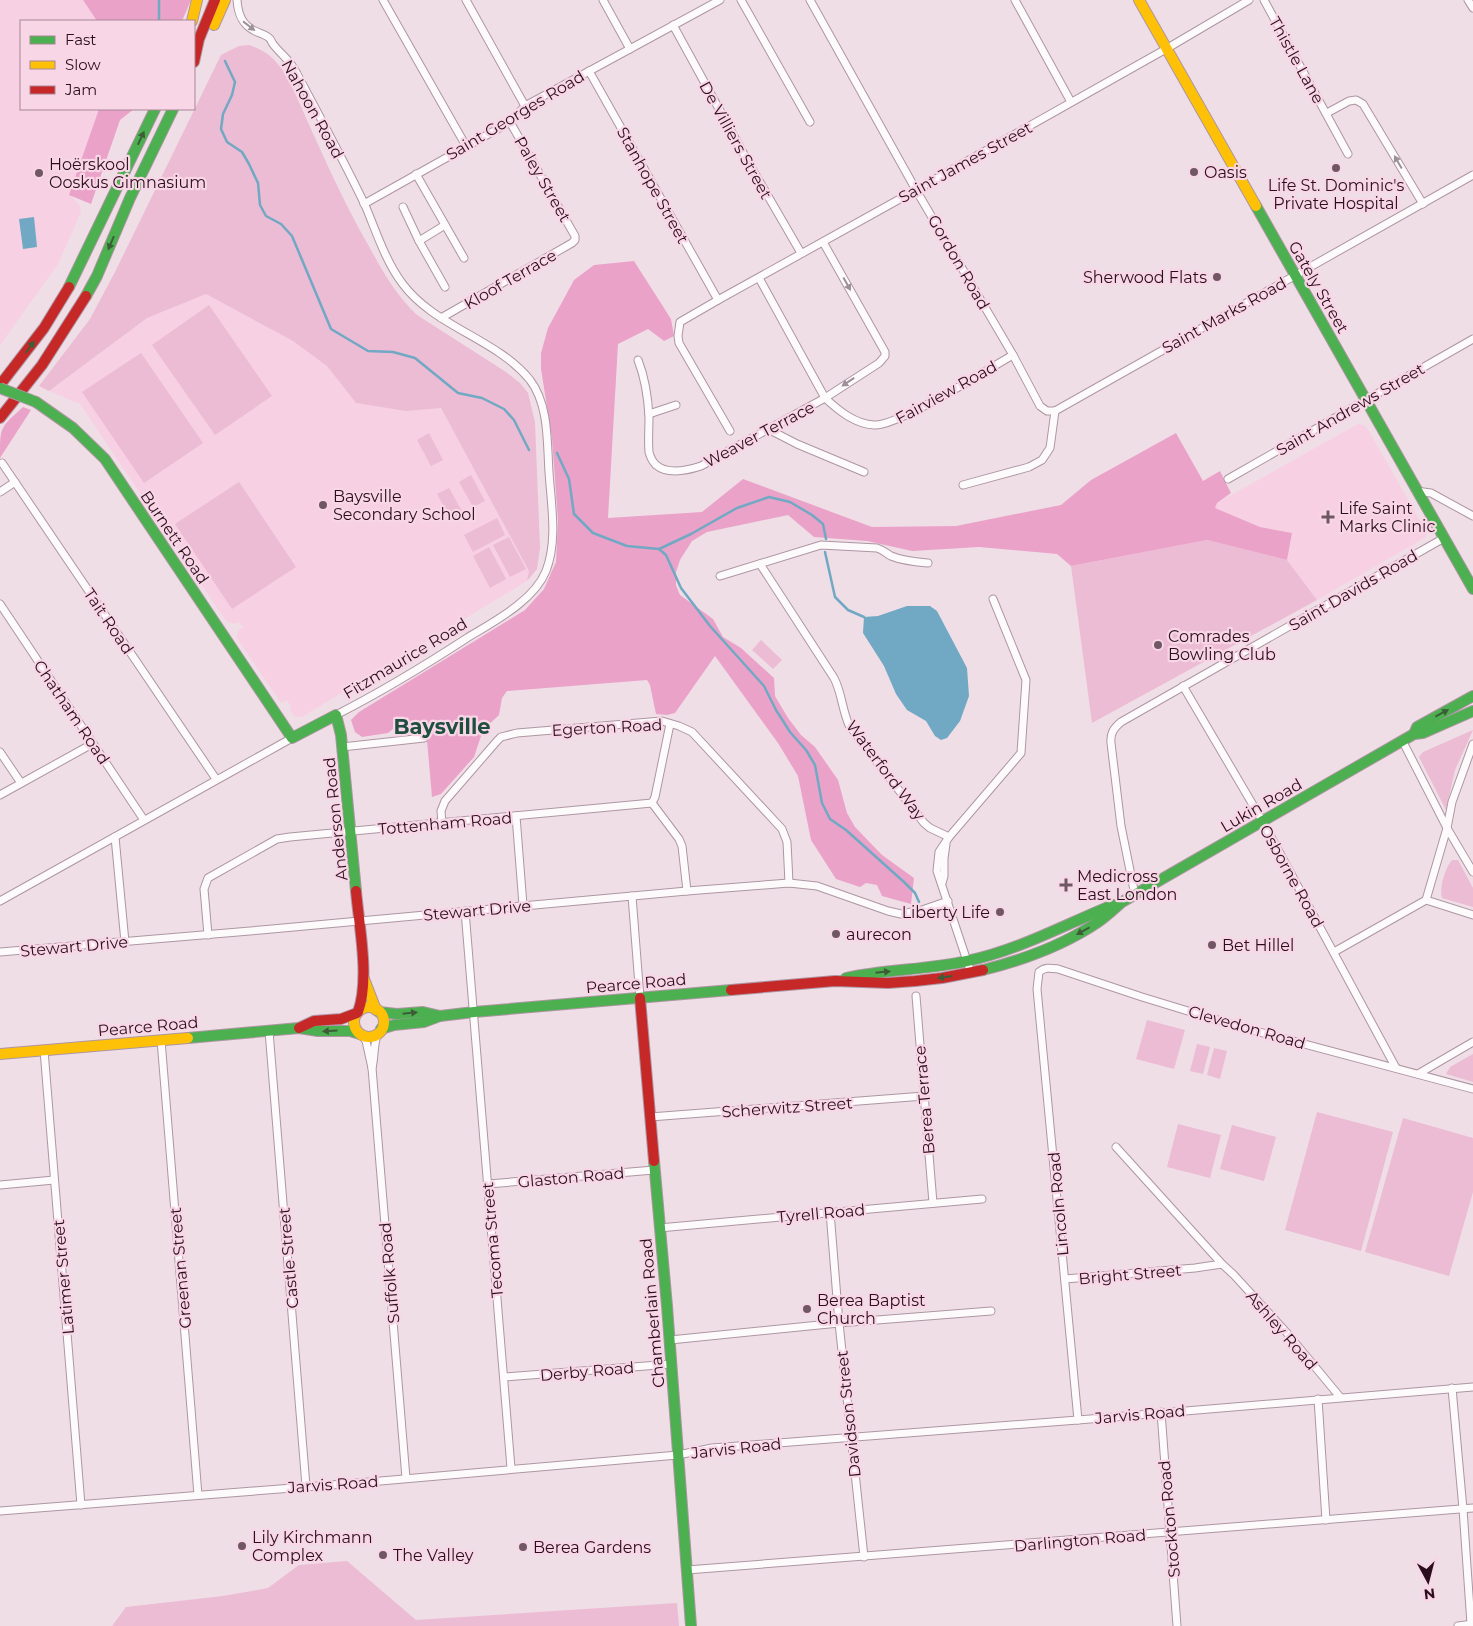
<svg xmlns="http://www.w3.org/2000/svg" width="1473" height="1626" viewBox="0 0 1473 1626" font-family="Montserrat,sans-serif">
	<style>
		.built { fill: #f7d0e3 }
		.green { fill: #ecbbd4 }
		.forest { fill: #eaa2c9 }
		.water { fill: #71a8c3 }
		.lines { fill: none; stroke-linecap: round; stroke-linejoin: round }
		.stream { stroke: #71a8c3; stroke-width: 2.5 }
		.street-casing { stroke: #ad96a2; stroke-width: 9 }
		.fast-casing { stroke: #ad96a2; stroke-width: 12 }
		.slow-casing { stroke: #ad96a2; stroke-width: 12 }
		.jam-casing { stroke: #ad96a2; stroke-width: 12 }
		.street { stroke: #fdfafb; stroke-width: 7 }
		.fast { stroke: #4caf50; stroke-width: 10 }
		.slow { stroke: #ffc107; stroke-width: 10 }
		.jam { stroke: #c62828; stroke-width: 10 }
		.fast-bridge-casing { stroke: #ad96a2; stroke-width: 12; stroke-linecap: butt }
		.fast-bridge { stroke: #4caf50; stroke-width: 10 }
		.oneway { fill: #9e9098 }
		.oneway2 { fill: #3c5e37 }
		.poi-dot { fill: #705764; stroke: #f8d6e6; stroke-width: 2 }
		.labels { text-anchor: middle; stroke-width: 4.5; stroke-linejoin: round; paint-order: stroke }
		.street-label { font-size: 16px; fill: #2b0e1e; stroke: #f8d6e6 }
		.poi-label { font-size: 16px; fill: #2b0e1e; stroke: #f8d6e6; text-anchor: start }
		.district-label { font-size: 21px; font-weight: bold; fill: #1e4e3d; stroke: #f8d6e6 }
	</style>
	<rect width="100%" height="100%" fill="#f0dee7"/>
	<g class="built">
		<polygon points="0,0 83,0 97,21 21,21 21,109 99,109 70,195 80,206 81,212 58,264 0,345"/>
		<polygon points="206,294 293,341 327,366 356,403 406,411 441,408 529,571 527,581 302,717 294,716 290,710 291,707 287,700 281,703 236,637 239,630 243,627 239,622 235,624 226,621 151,510 153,506 148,499 144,499 80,404 49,391 147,318"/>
		<polygon points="1358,424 1366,426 1427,533 1426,537 1317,600 1287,560 1292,533 1260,527 1215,508 1217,503"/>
	</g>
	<g class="green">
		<path d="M249,45C269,51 279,63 289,80C315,137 339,195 371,250C384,274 397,296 417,315L506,372L520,383L528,393L535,422L540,548L537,569L527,581L529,571L441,408L406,411L356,403L327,366L293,341L206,294L147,318L49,391L39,386L90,319L115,272L221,55L239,46Z"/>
		<polygon points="209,305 272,396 215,435 152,345"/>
		<polygon points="141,353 203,443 144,483 82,392"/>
		<polygon points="429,433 443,460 431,466 417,440"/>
		<polygon points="471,475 485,501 473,507 459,482"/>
		<polygon points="239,482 296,567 232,609 175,524"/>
		<polygon points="449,488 463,513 451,519 437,494"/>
		<polygon points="497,518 505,535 473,552 464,535"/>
		<polygon points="509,537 526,569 510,577 493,545"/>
		<polygon points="1207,540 1287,560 1317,600 1092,723 1071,566"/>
		<polygon points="489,547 506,579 490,588 473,556"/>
		<polygon points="761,640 782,660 773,669 752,650"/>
		<polygon points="1473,730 1455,770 1446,810 1419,757 1423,752"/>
		<path d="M1452,860H1458L1473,888V907L1442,898C1439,888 1445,868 1452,860Z"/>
		<polygon points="1147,1020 1185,1030 1174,1069 1136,1059"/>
		<polygon points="1197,1044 1210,1047 1203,1074 1190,1071"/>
		<polygon points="1214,1048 1227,1051 1220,1079 1207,1075"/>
		<polygon points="1473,1054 1473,1082 1446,1074 1450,1067"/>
		<polygon points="1317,1112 1393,1132 1361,1251 1285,1230"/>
		<polygon points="1403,1118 1473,1138 1473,1192 1449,1276 1365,1252"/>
		<polygon points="1178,1124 1221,1135 1210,1178 1167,1167"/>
		<polygon points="1232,1125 1276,1137 1264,1181 1220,1169"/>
		<polygon points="347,1561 416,1620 677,1603 679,1626 112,1626 126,1607 223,1596 268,1588 299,1565"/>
	</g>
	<g class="forest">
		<polygon points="83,0 191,0 182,21 97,21"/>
		<polygon points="99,109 134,109 120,120 91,204 69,195"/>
		<polygon points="634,261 671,319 674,336 664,341 648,329 618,344 608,518 702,512 743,479 872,527 956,526 1061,505 1091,480 1176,433 1203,481 1220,471 1231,493 1217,503 1215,508 1260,527 1292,533 1287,560 1207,540 1071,566 1057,554 979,547 912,551 867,541 814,537 788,515 707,532 692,541 680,560 676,572 676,585 680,595 713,619 723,637 741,648 774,678 775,696 788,718 801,735 815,747 838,780 847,813 855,827 882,855 914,878 911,904 882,896 877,885 866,883 860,887 836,879 811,840 798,776 778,743 715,656 675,713 667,715 656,714 650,685 647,680 507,691 502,698 499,715 483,730 474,757 441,794 432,797 426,729 416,727 409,722 408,717 388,733 362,737 355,732 351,720 359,712 525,610 544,589 556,562 558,521 552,438 541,369 541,353 548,328 574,280 594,265"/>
		<path d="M23,407L31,410L0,458C0,426 0,428 23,407Z"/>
	</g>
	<g class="water">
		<polygon points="34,217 37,247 23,249 19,219"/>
		<polygon points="907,606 930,606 937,611 967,668 969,696 960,721 947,738 941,740 935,736 926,721 907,710 896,694 884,666 863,633 864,617 878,616"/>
	</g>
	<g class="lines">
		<g class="stream">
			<polyline points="159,21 159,0"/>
			<polyline points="225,61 235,82 232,95 223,114 221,129 227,142 242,152 249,164 258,183 260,205 266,216 281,224 292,236 331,329 368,351 393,352 415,358 458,393 482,398 504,409 514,420 529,450"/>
			<polyline points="557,453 569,479 574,514 593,533 627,546 659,549 691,534 737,508 769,497 790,502 812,515 823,524 826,539"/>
			<polyline points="659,549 666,555 681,588 710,626 764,686 776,710 790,732 806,750 815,765 822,803 830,819 846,830 904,882 915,893 919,902"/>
			<polyline points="825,552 835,597 848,610 864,617"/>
		</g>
		<g class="street-casing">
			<g id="street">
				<path d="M237,0C238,14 242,25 255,31C259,33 264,34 268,37C272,40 270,40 273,44C282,56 290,59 297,74C320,117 344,161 365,205C376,231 385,260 402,283C434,327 496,338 530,380C549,405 547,442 549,472C551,504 558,540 546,571C534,601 493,622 467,638C424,666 381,692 336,715"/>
				<polyline points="383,0 466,146"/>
				<polyline points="466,0 525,106"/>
				<polyline points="603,0 630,49"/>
				<polyline points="741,0 810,122"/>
				<polyline points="810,0 916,190 1013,355 1040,406 1047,411 1055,411"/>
				<polyline points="1015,0 1071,102"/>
				<polyline points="1264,0 1348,154"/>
				<polyline points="1468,0 1473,8"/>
				<polyline points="673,25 747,160 801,253"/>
				<polyline points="589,71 718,300"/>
				<polyline points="1327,113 1349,101 1356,100 1363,104 1423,204"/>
				<polyline points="416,174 464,258"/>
				<polyline points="364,204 510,122 525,106 720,0"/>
				<polyline points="403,207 419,241 445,225"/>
				<polyline points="419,241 445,287"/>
				<path d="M759,278L825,398C839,411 855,424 874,425C897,427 988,369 1013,355"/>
				<polyline points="441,318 572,243 575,240 575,236 510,122"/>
				<path d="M638,360C645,378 648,397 649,417C649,428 648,441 649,452C650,456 653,462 656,465C668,475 689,470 701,466L825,398L879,363L885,356V352L823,242"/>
				<polyline points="1055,411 1473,175"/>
				<polyline points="649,414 676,405"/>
				<polyline points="768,429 797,444 864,472"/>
				<polyline points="730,431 679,343 678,336 680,322 718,300 916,190 1166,49 1249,0"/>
				<polyline points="2,463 216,779"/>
				<polyline points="1228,479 1473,339"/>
				<polyline points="963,485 1029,467 1042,460 1050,448 1055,411"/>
				<polyline points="1416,491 1431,493 1473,516"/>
				<polyline points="0,492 15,482"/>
				<path d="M760,564L834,678C842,693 842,710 849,725L924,823L930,828L949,837"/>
				<path d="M720,576L821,545L877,548C883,550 886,553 891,556C903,561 916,562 928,563"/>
				<polyline points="0,604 144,820"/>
				<polyline points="1183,686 1263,822 1396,1068"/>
				<polyline points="1402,740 1447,828 1473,872"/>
				<polyline points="1473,744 1452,802 1447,828 1426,900 1473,915"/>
				<polyline points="342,747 424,738"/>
				<polyline points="0,752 21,783"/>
				<polyline points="0,795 92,744"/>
				<polyline points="652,803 655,797 670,724"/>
				<polyline points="516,816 523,905"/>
				<polyline points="442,823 441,811 445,801 497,741 501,737 517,733 662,721 679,726 692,732 782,829 787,842 789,883"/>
				<polyline points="115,837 125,942"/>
				<polyline points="942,883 944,876 944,858 946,844"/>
				<path d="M1135,895L1121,826L1111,743C1110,733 1114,728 1121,722L1444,538"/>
				<polyline points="632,896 640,998"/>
				<polyline points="0,901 292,738"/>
				<polyline points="465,911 511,1468"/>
				<polyline points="208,935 204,889 208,878 277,839 290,837 652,803 679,839 682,846 687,891"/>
				<polyline points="0,952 261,930 687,891 789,883 817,886 888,911 901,914 922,910 948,901"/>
				<polyline points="1334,952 1426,900"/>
				<polyline points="971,973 937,871 939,852 949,837 1021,753 1026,680 993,599"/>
				<polyline points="916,996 933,1203"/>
				<polyline points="269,1031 306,1486"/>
				<polyline points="362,1035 366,1041 372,1068 406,1478"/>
				<polyline points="161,1040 198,1495"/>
				<polyline points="44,1050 81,1505"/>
				<path d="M372,1068C375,1056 373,1044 378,1033"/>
				<polyline points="1418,1074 1473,1042"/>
				<polyline points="650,1117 924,1096"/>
				<polyline points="1116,1147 1222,1264"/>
				<polyline points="488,1184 654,1170"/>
				<polyline points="0,1185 54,1180"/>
				<polyline points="830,1212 839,1323 864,1557"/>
				<polyline points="659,1228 982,1199"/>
				<polyline points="1065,1279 1195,1268 1222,1264 1234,1275 1287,1333 1340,1397"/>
				<polyline points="670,1340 839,1323 991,1311"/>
				<polyline points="504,1377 671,1364"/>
				<polyline points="1452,1388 1463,1509 1471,1624"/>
				<polyline points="1318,1399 1326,1520"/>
				<polyline points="1161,1412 1177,1626"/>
				<path d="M1078,1420L1037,989L1039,972C1045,967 1050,968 1058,969L1142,997L1237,1026L1473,1089"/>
				<polyline points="0,1511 369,1482 678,1455 712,1448 1078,1420 1473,1387"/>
				<polyline points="687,1570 1473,1508"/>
				<polyline points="1458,1626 1473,1624"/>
			</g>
		</g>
		<g class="fast-casing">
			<g id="fast">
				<polyline points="1256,206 1473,589"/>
				<polyline points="69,287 155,109"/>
				<polyline points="86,296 97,276 130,198 173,109"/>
				<polyline points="36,402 73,428 105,459 292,738 336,715 341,735 356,891"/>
				<polyline points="1414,734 1417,727 1473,696"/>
				<path d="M983,970C1023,960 1064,945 1098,922C1107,916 1114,909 1122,902L1414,734L1423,733L1473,711"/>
				<path d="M846,978C886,969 927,970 967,961C1019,950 1064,925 1113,905"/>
				<polyline points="379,1012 397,1014 423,1012 440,1016"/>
				<polyline points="381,1029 394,1025 424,1022 440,1016 474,1012 731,990"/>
				<polyline points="188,1038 299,1028 318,1031 350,1031 360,1034"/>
				<polyline points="654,1161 667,1306 691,1626"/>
			</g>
		</g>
		<g class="slow-casing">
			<g id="slow">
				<polyline points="1139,0 1256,206"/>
				<polyline points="192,21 197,0"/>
				<polyline points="214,25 225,0"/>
				<polyline points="364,979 376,1010"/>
				<circle cx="369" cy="1022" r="15"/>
				<polyline points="0,1054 188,1038"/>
			</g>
		</g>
		<g class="jam-casing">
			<g id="jam">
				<polyline points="194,62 199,39 215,0"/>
				<polyline points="0,385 44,328 69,287"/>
				<polyline points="0,418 42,365 86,296"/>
				<path d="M356,891C359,926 370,979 358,1012"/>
				<polyline points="731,990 835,981 888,983 915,981 942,978 983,970"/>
				<polyline points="640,998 654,1161"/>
				<polyline points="299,1028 314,1021 341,1019 357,1013"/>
			</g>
		</g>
		<use href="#street" class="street"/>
		<use href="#fast" class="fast"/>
		<use href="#slow" class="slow"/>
		<use href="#jam" class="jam"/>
		<g class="fast-bridge-casing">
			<polyline id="fast-bridge" points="0,388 36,402"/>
		</g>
		<use href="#fast-bridge" class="fast-bridge"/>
	</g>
	<defs><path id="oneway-solid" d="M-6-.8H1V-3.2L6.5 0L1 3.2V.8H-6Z" transform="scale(1.25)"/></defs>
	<g class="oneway">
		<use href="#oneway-solid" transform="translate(249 26) rotate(38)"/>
		<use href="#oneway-solid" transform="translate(1398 162) rotate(-120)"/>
		<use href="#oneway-solid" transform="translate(847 284) rotate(61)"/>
		<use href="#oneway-solid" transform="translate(848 382) rotate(146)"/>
	</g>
	<g class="oneway2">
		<use href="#oneway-solid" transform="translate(141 138) rotate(-65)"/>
		<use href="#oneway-solid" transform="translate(111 243) rotate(113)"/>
		<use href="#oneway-solid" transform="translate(30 347) rotate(-54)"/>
		<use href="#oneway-solid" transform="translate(1442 713) rotate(-28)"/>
		<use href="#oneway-solid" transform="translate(1083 931) rotate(151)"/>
		<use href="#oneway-solid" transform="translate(883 972) rotate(-6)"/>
		<use href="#oneway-solid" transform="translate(945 977) rotate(172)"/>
		<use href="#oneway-solid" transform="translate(410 1013) rotate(-6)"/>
		<use href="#oneway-solid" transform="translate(330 1031) rotate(177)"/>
	</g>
	<g class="poi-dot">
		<circle cx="1336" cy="168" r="5"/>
		<circle cx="1194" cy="172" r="5"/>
		<circle cx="39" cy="173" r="5"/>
		<circle cx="1217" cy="277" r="5"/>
		<circle cx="323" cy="505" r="5"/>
		<path d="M1325.5 509.5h5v5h5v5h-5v5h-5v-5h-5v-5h5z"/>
		<circle cx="1158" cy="645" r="5"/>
		<path d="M1063.5 877.5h5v5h5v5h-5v5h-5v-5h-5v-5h5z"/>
		<circle cx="1000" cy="912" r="5"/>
		<circle cx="836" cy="934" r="5"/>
		<circle cx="1212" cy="945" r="5"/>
		<circle cx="807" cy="1309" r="5"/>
		<circle cx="242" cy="1546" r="5"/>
		<circle cx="523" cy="1547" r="5"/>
		<circle cx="383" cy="1555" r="5"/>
	</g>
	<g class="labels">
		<g class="street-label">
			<text transform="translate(1297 60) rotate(61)" y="6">Thistle Lane</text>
			<text transform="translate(313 109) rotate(61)" y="6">Nahoon Road</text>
			<text transform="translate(515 115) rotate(-31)" y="6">Saint Georges Road</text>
			<text transform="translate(736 140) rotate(61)" y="6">De Villiers Street</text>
			<text transform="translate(965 162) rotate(-29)" y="6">Saint James Street</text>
			<text transform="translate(543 179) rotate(60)" y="6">Paley Street</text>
			<text transform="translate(653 185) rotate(61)" y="6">Stanhope Street</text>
			<text transform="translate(959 262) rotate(60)" y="6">Gordon Road</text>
			<text transform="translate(510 279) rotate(-30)" y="6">Kloof Terrace</text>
			<text transform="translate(1319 287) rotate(60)" y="6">Gately Street</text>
			<text transform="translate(1224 315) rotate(-29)" y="6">Saint Marks Road</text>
			<text transform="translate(946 392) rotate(-29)" y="6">Fairview Road</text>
			<text transform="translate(1350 409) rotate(-30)" y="6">Saint Andrews Street</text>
			<text transform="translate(759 434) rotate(-28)" y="6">Weaver Terrace</text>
			<text transform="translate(175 537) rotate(56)" y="6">Burnett Road</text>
			<text transform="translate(1353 590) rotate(-30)" y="6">Saint Davids Road</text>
			<text transform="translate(109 621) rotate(56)" y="6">Tait Road</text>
			<text transform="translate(405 658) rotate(-31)" y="6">Fitzmaurice Road</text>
			<text transform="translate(72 712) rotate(56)" y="6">Chatham Road</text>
			<text transform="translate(607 727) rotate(-3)" y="6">Egerton Road</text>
			<text transform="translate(886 770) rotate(53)" y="6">Waterford Way</text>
			<text transform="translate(1261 805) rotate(-30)" y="6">Lukin Road</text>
			<text transform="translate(335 819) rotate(-96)" y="6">Anderson Road</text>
			<text transform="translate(445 823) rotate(-5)" y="6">Tottenham Road</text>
			<text transform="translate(1292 876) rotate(61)" y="6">Osborne Road</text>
			<text transform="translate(477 910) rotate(-5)" y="6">Stewart Drive</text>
			<text transform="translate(74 946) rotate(-5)" y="6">Stewart Drive</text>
			<text transform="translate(636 983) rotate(-5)" y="6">Pearce Road</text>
			<text transform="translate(148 1026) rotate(-5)" y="6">Pearce Road</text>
			<text transform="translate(1247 1027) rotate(16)" y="6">Clevedon Road</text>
			<text transform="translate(924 1100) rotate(-95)" y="6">Berea Terrace</text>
			<text transform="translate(787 1107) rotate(-4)" y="6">Scherwitz Street</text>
			<text transform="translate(571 1177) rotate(-5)" y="6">Glaston Road</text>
			<text transform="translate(1058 1204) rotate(-95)" y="6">Lincoln Road</text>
			<text transform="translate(821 1213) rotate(-5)" y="6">Tyrell Road</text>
			<text transform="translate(492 1240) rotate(-95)" y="6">Tecoma Street</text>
			<text transform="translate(288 1258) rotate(-95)" y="6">Castle Street</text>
			<text transform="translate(180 1268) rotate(-95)" y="6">Greenan Street</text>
			<text transform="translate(389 1273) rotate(-95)" y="6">Suffolk Road</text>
			<text transform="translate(1130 1274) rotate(-5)" y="6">Bright Street</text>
			<text transform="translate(63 1277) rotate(-95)" y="6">Latimer Street</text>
			<text transform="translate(652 1313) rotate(-95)" y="6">Chamberlain Road</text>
			<text transform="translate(1282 1330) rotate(49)" y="6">Ashley Road</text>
			<text transform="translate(587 1371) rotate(-5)" y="6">Derby Road</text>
			<text transform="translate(848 1414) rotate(-96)" y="6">Davidson Street</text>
			<text transform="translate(1140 1414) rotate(-5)" y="6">Jarvis Road</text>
			<text transform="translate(736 1448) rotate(-6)" y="6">Jarvis Road</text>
			<text transform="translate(333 1484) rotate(-4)" y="6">Jarvis Road</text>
			<text transform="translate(1169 1519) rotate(-95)" y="6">Stockton Road</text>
			<text transform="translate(1080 1540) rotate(-5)" y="6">Darlington Road</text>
		</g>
		<g class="poi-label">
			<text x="49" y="170">Hoërskool<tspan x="49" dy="18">Ooskus Gimnasium</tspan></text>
			<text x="1204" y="178">Oasis</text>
			<text x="1336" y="191" text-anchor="middle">Life St. Dominic's<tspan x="1336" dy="18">Private Hospital</tspan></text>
			<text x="1207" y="283" text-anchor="end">Sherwood Flats</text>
			<text x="333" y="502">Baysville<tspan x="333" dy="18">Secondary School</tspan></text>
			<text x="1339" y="514">Life Saint<tspan x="1339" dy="18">Marks Clinic</tspan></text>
			<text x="1168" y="642">Comrades<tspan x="1168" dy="18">Bowling Club</tspan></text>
			<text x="1077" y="882">Medicross<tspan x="1077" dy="18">East London</tspan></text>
			<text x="990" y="918" text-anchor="end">Liberty Life</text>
			<text x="846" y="940">aurecon</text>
			<text x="1222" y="951">Bet Hillel</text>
			<text x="817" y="1306">Berea Baptist<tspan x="817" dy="18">Church</tspan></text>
			<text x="252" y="1543">Lily Kirchmann<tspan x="252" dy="18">Complex</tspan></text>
			<text x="533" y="1553">Berea Gardens</text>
			<text x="393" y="1561">The Valley</text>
		</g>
		<g class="district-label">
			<text x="442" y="734">Baysville</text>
		</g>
	</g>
	<rect x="20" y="20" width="175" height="90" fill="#f8d6e6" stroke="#a68696"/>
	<rect x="30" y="36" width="25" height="8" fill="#4caf50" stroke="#a68696"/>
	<text x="65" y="45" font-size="15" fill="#2b0e1e">Fast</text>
	<rect x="30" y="61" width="25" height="8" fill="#ffc107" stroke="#a68696"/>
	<text x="65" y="70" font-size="15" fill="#2b0e1e">Slow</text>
	<rect x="30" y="86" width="25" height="8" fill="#c62828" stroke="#a68696"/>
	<text x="65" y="95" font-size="15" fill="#2b0e1e">Jam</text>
	<g transform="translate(1428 1581) rotate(173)" stroke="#f8d6e6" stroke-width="4" paint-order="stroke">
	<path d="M0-4L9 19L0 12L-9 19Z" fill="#2b0e1e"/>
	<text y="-8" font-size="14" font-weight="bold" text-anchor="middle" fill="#2b0e1e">N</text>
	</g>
</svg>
